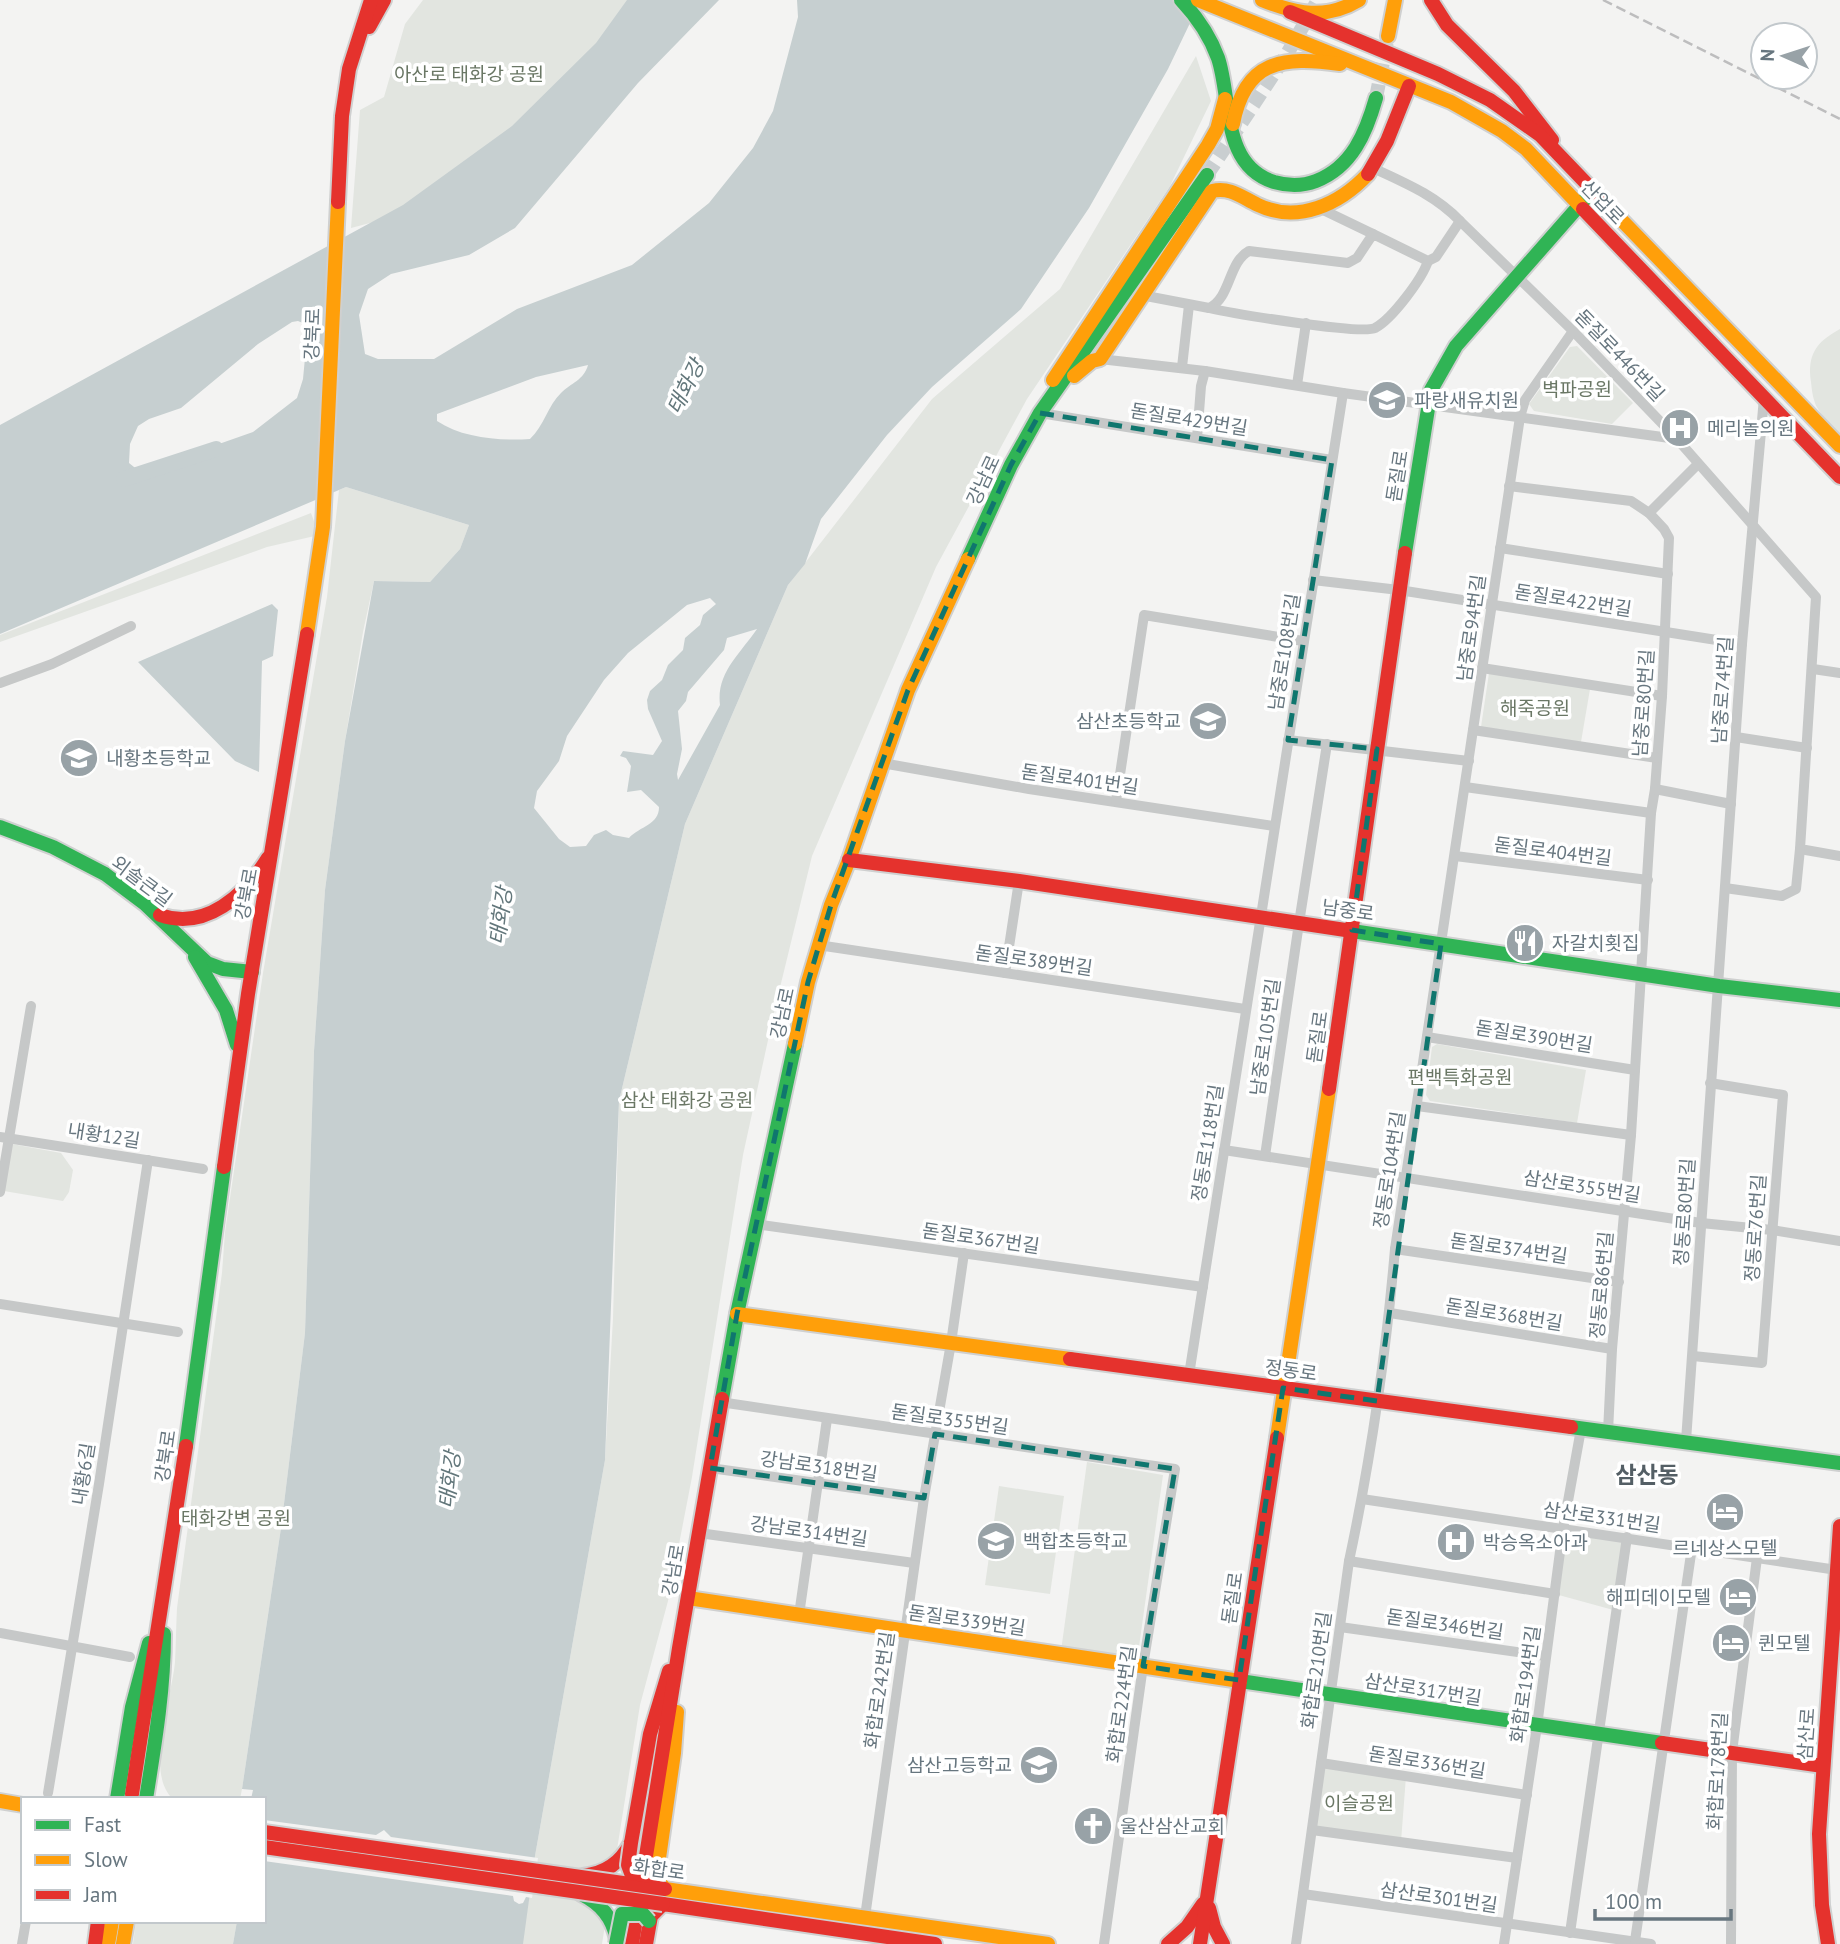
<svg xmlns="http://www.w3.org/2000/svg" width="1840" height="1944" viewBox="0 0 1840 1944" font-family="'PT Sans','Noto Sans KR',sans-serif">
	<style>
		.green { fill: #e2e5e0 }
		.water { fill: #c6cfd0; fill-rule: evenodd }
		.pier { fill: #f3f3f2 }
		.lines { fill: none; stroke-linecap: round; stroke-linejoin: round }
		.river { stroke: #c6cfd0; stroke-width: 16 }
		.secondary-tunnel { stroke: #c9ced0; stroke-width: 14; stroke-dasharray: 14 7; stroke-linecap: butt }
		.fast-casing { stroke: #cfd0d0; stroke-width: 18 }
		.slow-casing { stroke: #cfd0d0; stroke-width: 18 }
		.jam-casing { stroke: #cfd0d0; stroke-width: 18 }
		.street { stroke: #c6c8c8; stroke-width: 10 }
		.fast { stroke: #30b455; stroke-width: 14 }
		.slow { stroke: #ff9f0a; stroke-width: 14 }
		.jam { stroke: #e5322d; stroke-width: 14 }
		.rail { stroke: #bdbdbe; stroke-width: 2.5; stroke-dasharray: 10 5; stroke-linecap: butt }
		.fast-bridge-casing { stroke: #cfd0d0; stroke-width: 18; stroke-linecap: butt }
		.jam-bridge-casing { stroke: #cfd0d0; stroke-width: 18; stroke-linecap: butt }
		.fast-bridge { stroke: #30b455; stroke-width: 14 }
		.jam-bridge { stroke: #e5322d; stroke-width: 14 }
		.marked { fill: none; stroke: #0f766e; stroke-width: 5; stroke-dasharray: 14 9; stroke-linejoin: round }
		.labels { text-anchor: middle; stroke-width: 7; stroke-linejoin: round; paint-order: stroke }
		.park-label { font-size: 19px; fill: #6a7765; stroke: #fff }
		.street-label { font-size: 19px; fill: #67767f; stroke: #fff }
		.poi-label { font-size: 19px; fill: #67767f; stroke: #fff; text-anchor: start }
		.water-label { font-size: 21px; font-style: italic; fill: #63777b; stroke: #fff }
		.quarter-label { font-size: 23px; font-weight: bold; fill: #545f65; stroke: #fff }
	</style>
	<rect width="100%" height="100%" fill="#f3f3f2"/>
	<g class="green">
		<polygon points="423,0 643,0 528,121 404,214 351,228 360,110 384,97 405,24"/>
		<polygon points="1196,56 1211,101 1170,186 1027,399 936,567 812,856 775,1008 743,1155 692,1477 668,1601 640,1705 602,1944 522,1944 535,1856 605,1460 613,1318 619,1101 685,824 788,585 932,399 1060,289"/>
		<path d="M1840,329V434C1832,426 1823,418 1818,409C1813,401 1812,391 1811,382C1807,355 1816,342 1840,329Z"/>
		<polygon points="1577,346 1633,403 1612,424 1534,411 1529,404 1570,347"/>
		<path d="M346,487L469,525L460,549L430,582L374,581L363,632L345,741L325,890L314,1051L305,1333L281,1528L242,1789L240,1799H173C144,1773 172,1697 175,1662C176,1644 176,1626 177,1608L222,1273L225,1232L263,973L327,597L339,490Z"/>
		<polygon points="311,513 319,535 267,547 0,642 0,635"/>
		<polygon points="1489,673 1590,689 1581,742 1481,727"/>
		<polygon points="1437,1044 1586,1070 1577,1123 1430,1101 1426,1095 1432,1047"/>
		<polygon points="12,1144 61,1153 73,1170 69,1192 63,1201 4,1191"/>
		<polygon points="1087,1462 1163,1475 1137,1661 1061,1651"/>
		<polygon points="999,1486 1064,1496 1050,1594 985,1585"/>
		<polygon points="1563,1529 1627,1537 1617,1611 1555,1594"/>
		<polygon points="1321,1763 1406,1776 1401,1842 1312,1830"/>
		<polygon points="136,1921 237,1921 233,1944 133,1944"/>
	</g>
	<g class="water">
		<path d="M627,0H719L638,83L515,228L469,255L391,274L368,289L359,315L365,354L378,359H434L517,309L632,265L709,203L753,148L773,111L798,17L797,0H1201L1168,69L1089,208L1021,309L932,387L887,435L821,519L805,564L788,585L685,824L619,1101L605,1460L535,1856L523,1944H233L237,1921H264V1799H251L253,1790L242,1789L281,1528L305,1333L314,1051L325,890L345,741L374,581L430,582L460,549L469,525L346,487L0,634V425L403,205L512,126L596,43ZM298,321L305,324L307,337L303,379L297,398L253,432L199,451L187,465L159,475L139,471L129,463L130,444L138,426L149,419L181,408L258,344L292,322ZM588,365C584,380 571,383 561,393C548,405 544,426 530,439C500,441 462,438 437,421V414L536,377ZM710,598L716,604L703,615L700,625L685,638L683,650L668,665L662,680L650,691L647,700L648,709L662,741L653,755L623,751L620,756L626,758L631,766L627,792L641,790L659,807C659,825 640,826 629,838L613,835L606,830L594,835L586,846L570,847L559,839L534,808L537,791L559,761L567,736L604,680L628,653L687,605ZM757,629C740,654 716,673 720,705L678,780L677,774L682,749L678,711L686,701L688,692L724,650L727,638Z"/>
		<polygon points="272,604 278,610 273,656 262,661 259,772 235,761 138,662"/>
	</g>
	<polygon class="pier" points="264,1820 376,1835 384,1830 391,1837 538,1858 532,1898 526,1897 523,1903 519,1904 514,1901 513,1896 264,1861"/>
	<g class="lines">
		<polyline class="river" points="124,479 216,449"/>
		<g class="secondary-tunnel">
			<polyline points="1376,98 1387,41"/>
			<polyline points="1207,175 1287,54 1318,0"/>
		</g>
		<g class="fast-casing">
			<g id="fast">
				<path d="M1181,0C1197,17 1210,36 1218,58C1232,100 1221,165 1274,182C1288,186 1303,186 1316,181C1352,167 1366,133 1376,98"/>
				<polyline points="1405,553 1431,390 1456,346 1592,191"/>
				<polyline points="968,559 1011,465 1040,413 1207,175"/>
				<polyline points="0,827 53,847 105,874 145,904 207,963 223,969 252,972"/>
				<polyline points="1352,931 1719,986 1840,1000"/>
				<polyline points="195,957 226,1010 237,1045"/>
				<polyline points="722,1399 737,1314 795,1044"/>
				<polyline points="1571,1427 1840,1463"/>
				<polyline points="186,1446 224,1167"/>
				<polyline points="1240,1681 1662,1743"/>
				<polyline points="117,1799 132,1707 149,1643"/>
				<path d="M146,1799C155,1743 164,1690 164,1634"/>
				<path d="M581,1894C601,1904 612,1917 617,1939"/>
			</g>
		</g>
		<g class="slow-casing">
			<g id="slow">
				<polyline points="1198,0 1451,102 1502,131 1526,149 1583,209"/>
				<path d="M1262,0C1296,14 1326,20 1359,0"/>
				<polyline points="1388,36 1395,0"/>
				<path d="M1233,124C1245,60 1283,56 1340,64"/>
				<polyline points="1606,204 1840,446"/>
				<path d="M1074,376L1092,361L1100,359L1212,191C1231,187 1241,197 1258,205C1298,224 1340,204 1368,174"/>
				<polyline points="1053,380 1208,145 1217,129 1225,99"/>
				<polyline points="307,634 323,527 338,202"/>
				<polyline points="795,1044 808,982 831,905 849,860 908,690 968,559"/>
				<polyline points="737,1314 1070,1359"/>
				<polyline points="1277,1438 1329,1089"/>
				<polyline points="688,1598 1240,1681"/>
				<polyline points="677,1712 674,1753 657,1872 658,1880 665,1889 1048,1944"/>
				<polyline points="0,1801 23,1805"/>
				<polyline points="108,1944 112,1921"/>
				<polyline points="123,1944 127,1921"/>
			</g>
		</g>
		<g class="jam-casing">
			<g id="jam">
				<polyline points="1431,0 1447,25 1514,91 1552,140"/>
				<polyline points="1290,12 1438,74 1490,100 1540,135 1606,204"/>
				<polyline points="369,27 384,0"/>
				<polyline points="1368,174 1387,141 1409,86"/>
				<polyline points="338,202 342,116 349,69 371,0"/>
				<polyline points="1583,209 1840,477"/>
				<polyline points="849,860 1019,881 1352,931"/>
				<path d="M160,915C206,931 245,895 268,858"/>
				<polyline points="1329,1089 1405,553"/>
				<polyline points="224,1167 248,994 307,634"/>
				<polyline points="1070,1359 1571,1427"/>
				<polyline points="1662,1743 1823,1766"/>
				<polyline points="132,1794 186,1446"/>
				<path d="M583,1876C606,1873 620,1863 631,1843L650,1734L669,1671"/>
				<polyline points="1209,1908 1214,1927 1223,1944"/>
				<polyline points="95,1944 98,1921"/>
				<polyline points="632,1944 679,1648 722,1399"/>
				<polyline points="646,1944 651,1916 663,1904 935,1944"/>
				<polyline points="1168,1944 1187,1927 1203,1904"/>
				<polyline points="1200,1944 1277,1438"/>
				<polyline points="1828,1944 1822,1905 1819,1834 1840,1526"/>
			</g>
		</g>
		<g class="street">
			<path d="M1373,168C1405,183 1435,195 1460,221"/>
			<polyline points="1319,208 1373,234"/>
			<path d="M1141,295L1209,308C1231,298 1228,262 1249,251L1348,263L1357,258L1373,234L1428,261L1436,257L1460,221L1573,331L1677,439L1816,597L1800,849L1840,856"/>
			<path d="M1209,308C1230,313 1361,335 1375,328C1392,319 1422,279 1428,261"/>
			<polyline points="1100,359 1205,371"/>
			<polyline points="1182,367 1189,305"/>
			<polyline points="1297,385 1306,323"/>
			<polyline points="1040,413 1332,460"/>
			<polyline points="1197,438 1201,386 1205,371 1343,393 1677,439"/>
			<polyline points="1509,486 1631,501 1649,513 1664,529 1669,538 1662,696 1655,789 1651,813 1631,1135 1612,1349 1608,1432"/>
			<polyline points="1649,513 1698,464"/>
			<polyline points="1500,548 1668,574"/>
			<polyline points="1313,580 1399,590 1742,644"/>
			<polyline points="1482,668 1662,696"/>
			<polyline points="1813,669 1840,673"/>
			<polyline points="0,683 52,664 131,626"/>
			<polyline points="1473,730 1657,758"/>
			<polyline points="1736,737 1807,748"/>
			<polyline points="1288,740 1469,761"/>
			<polyline points="882,763 1029,789 1274,826"/>
			<polyline points="1465,787 1651,813"/>
			<polyline points="1655,789 1731,804"/>
			<polyline points="1116,801 1144,615 1303,641"/>
			<polyline points="1455,856 1648,880"/>
			<polyline points="1725,888 1782,896 1796,889 1800,849"/>
			<polyline points="818,945 1245,1009"/>
			<polyline points="1005,973 1019,881"/>
			<polyline points="1427,1037 1635,1070"/>
			<polyline points="1417,1106 1631,1135"/>
			<polyline points="0,1137 203,1169"/>
			<polyline points="1224,1150 1701,1223 1772,1230 1840,1241"/>
			<polyline points="1265,1156 1299,923 1327,744"/>
			<polyline points="0,1192 31,1006"/>
			<polyline points="755,1224 1203,1287"/>
			<polyline points="1395,1249 1619,1282"/>
			<polyline points="0,1304 178,1332"/>
			<polyline points="1390,1313 1612,1349"/>
			<polyline points="1693,1356 1762,1363 1783,1095 1710,1083"/>
			<polyline points="1189,1375 1343,393"/>
			<polyline points="720,1402 1175,1469 1143,1666 1104,1944"/>
			<polyline points="1686,1441 1742,644 1764,398"/>
			<polyline points="710,1468 924,1498"/>
			<polyline points="1362,1499 1837,1570"/>
			<polyline points="699,1533 914,1563"/>
			<polyline points="1349,1561 1555,1594"/>
			<polyline points="799,1615 827,1419"/>
			<polyline points="1340,1627 1546,1656"/>
			<polyline points="0,1633 130,1657"/>
			<polyline points="1321,1763 1527,1795"/>
			<polyline points="48,1793 99,1484 148,1160"/>
			<polyline points="1312,1830 1517,1858"/>
			<polyline points="1303,1894 1651,1944"/>
			<polyline points="865,1917 924,1498 951,1343 964,1253"/>
			<polyline points="1570,1933 1627,1537"/>
			<polyline points="1635,1941 1692,1547"/>
			<polyline points="22,1944 26,1921"/>
			<path d="M1296,1944L1349,1561C1371,1458 1386,1354 1395,1249L1520,417L1525,400L1573,331"/>
			<polyline points="1504,1944 1537,1726 1563,1529 1581,1429"/>
			<polyline points="1731,1944 1732,1752 1757,1558"/>
		</g>
		<use href="#fast" class="fast"/>
		<use href="#slow" class="slow"/>
		<use href="#jam" class="jam"/>
		<polyline class="rail" points="1603,0 1840,119"/>
		<g class="fast-bridge-casing">
			<polyline id="fast-bridge" points="616,1944 622,1914 643,1914 649,1921"/>
		</g>
		<g class="jam-bridge-casing">
			<g id="jam-bridge">
				<polyline points="264,1832 665,1889"/>
				<polyline points="631,1843 628,1865 631,1873 651,1876 657,1872"/>
				<polyline points="264,1847 663,1904"/>
			</g>
		</g>
		<use href="#fast-bridge" class="fast-bridge"/>
		<use href="#jam-bridge" class="jam-bridge"/>
	</g>
	<path class="marked" d="M1040,413L1332,460L1288,740L1377,749L1352,930L1441,944L1377,1401L1283,1388L1239,1680L1143,1666L1175,1469L935,1434L924,1498L710,1468L737,1314L808,982L831,905L908,690L1011,465Z"/>
	<defs>
		<g id="school-disc" transform="scale(2.0125)"><circle r="9.5" fill="#98a2a7" stroke="#fff"/><path d="M0-5L7-2L0 1L-7-2ZM-4 1L0 2.5L4 1V4Q0 6-4 4Z" fill="#fff"/></g>
		<g id="hospital-disc" transform="scale(2.0125)"><circle r="9.5" fill="#98a2a7" stroke="#fff"/><path d="M-5-5h3v3.5h4V-5h3V5h-3V1.5h-4V5h-3Z" fill="#fff"/></g>
		<g id="restaurant-disc" transform="scale(2.0125)"><circle r="9.5" fill="#98a2a7" stroke="#fff"/><path d="M-5-6h1v4h1v-4h1v4h1v-4h1v5L-1.5 .5V6h-2V.5L-5-1ZM5-6V6H3V1.5H1.5Q1.5-4 5-6Z" fill="#fff"/></g>
		<g id="hotel-disc" transform="scale(2.0125)"><circle r="9.5" fill="#98a2a7" stroke="#fff"/><path d="M-6-4.5h1.5V1H6V5H4.5V3h-9V5H-6ZM-4 0a1.8 1.8 0 1 1 3.6 0ZM.5 0V-2.5h3Q6-2.5 6 0Z" fill="#fff"/></g>
		<g id="church-disc" transform="scale(2.0125)"><circle r="9.5" fill="#98a2a7" stroke="#fff"/><path d="M-1.2-6h2.4v3.5h3.3v2.4h-3.3V6h-2.4V-.1h-3.3v-2.4h3.3Z" fill="#fff"/></g>
	</defs>
	<g fill-rule="evenodd">
		<use href="#school-disc" x="1387" y="400"/>
		<use href="#hospital-disc" x="1680" y="428"/>
		<use href="#school-disc" x="1208" y="721"/>
		<use href="#school-disc" x="79" y="758"/>
		<use href="#restaurant-disc" x="1525" y="943"/>
		<use href="#hotel-disc" x="1725" y="1512"/>
		<use href="#school-disc" x="996" y="1541"/>
		<use href="#hospital-disc" x="1456" y="1542"/>
		<use href="#hotel-disc" x="1738" y="1597"/>
		<use href="#hotel-disc" x="1731" y="1643"/>
		<use href="#school-disc" x="1039" y="1765"/>
		<use href="#church-disc" x="1093" y="1826"/>
	</g>
	<g class="labels">
		<g class="park-label">
			<text x="469" y="81">아산로 태화강 공원</text>
			<text x="1577" y="396">벽파공원</text>
			<text x="1535" y="715">해죽공원</text>
			<text x="1460" y="1084">편백특화공원</text>
			<text x="687" y="1107">삼산 태화강 공원</text>
			<text x="236" y="1525">태화강변 공원</text>
			<text x="1359" y="1810">이슬공원</text>
		</g>
		<g class="street-label">
			<text transform="translate(1603 202) rotate(46)" y="7">산업로</text>
			<text transform="translate(312 334) rotate(-88)" y="7">강북로</text>
			<text transform="translate(1620 355) rotate(46)" y="7">돋질로446번길</text>
			<text transform="translate(1189 419) rotate(9)" y="7">돋질로429번길</text>
			<text transform="translate(1397 476) rotate(-81)" y="7">돋질로</text>
			<text transform="translate(983 480) rotate(-65)" y="7">강남로</text>
			<text transform="translate(1573 600) rotate(9)" y="7">돋질로422번길</text>
			<text transform="translate(1471 628) rotate(-82)" y="7">남중로94번길</text>
			<text transform="translate(1284 652) rotate(-81)" y="7">남중로108번길</text>
			<text transform="translate(1722 690) rotate(-86)" y="7">남중로74번길</text>
			<text transform="translate(1643 703) rotate(-86)" y="7">남중로80번길</text>
			<text transform="translate(1080 779) rotate(8)" y="7">돋질로401번길</text>
			<text transform="translate(1553 851) rotate(7)" y="7">돋질로404번길</text>
			<text transform="translate(142 881) rotate(37)" y="7">외솔큰길</text>
			<text transform="translate(246 894) rotate(-80)" y="7">강북로</text>
			<text transform="translate(1348 910) rotate(8)" y="7">남중로</text>
			<text transform="translate(1034 960) rotate(8)" y="7">돋질로389번길</text>
			<text transform="translate(782 1013) rotate(-78)" y="7">강남로</text>
			<text transform="translate(1534 1036) rotate(9)" y="7">돋질로390번길</text>
			<text transform="translate(1265 1037) rotate(-82)" y="7">남중로105번길</text>
			<text transform="translate(1317 1037) rotate(-82)" y="7">돋질로</text>
			<text transform="translate(104 1135) rotate(9)" y="7">내황12길</text>
			<text transform="translate(1207 1143) rotate(-81)" y="7">정동로118번길</text>
			<text transform="translate(1389 1170) rotate(-81)" y="7">정동로104번길</text>
			<text transform="translate(1582 1186) rotate(9)" y="7">삼산로355번길</text>
			<text transform="translate(1684 1212) rotate(-86)" y="7">정동로80번길</text>
			<text transform="translate(1755 1228) rotate(-86)" y="7">정동로76번길</text>
			<text transform="translate(981 1238) rotate(8)" y="7">돋질로367번길</text>
			<text transform="translate(1509 1248) rotate(8)" y="7">돋질로374번길</text>
			<text transform="translate(1601 1285) rotate(-85)" y="7">정동로86번길</text>
			<text transform="translate(1504 1314) rotate(9)" y="7">돋질로368번길</text>
			<text transform="translate(1291 1370) rotate(8)" y="7">정동로</text>
			<text transform="translate(950 1419) rotate(8)" y="7">돋질로355번길</text>
			<text transform="translate(165 1456) rotate(-82)" y="7">강북로</text>
			<text transform="translate(819 1466) rotate(8)" y="7">강남로318번길</text>
			<text transform="translate(83 1474) rotate(-81)" y="7">내황6길</text>
			<text transform="translate(1602 1517) rotate(8)" y="7">삼산로331번길</text>
			<text transform="translate(809 1531) rotate(8)" y="7">강남로314번길</text>
			<text transform="translate(673 1570) rotate(-80)" y="7">강남로</text>
			<text transform="translate(1232 1598) rotate(-82)" y="7">돋질로</text>
			<text transform="translate(967 1620) rotate(8)" y="7">돋질로339번길</text>
			<text transform="translate(1445 1624) rotate(8)" y="7">돋질로346번길</text>
			<text transform="translate(1316 1670) rotate(-82)" y="7">화합로210번길</text>
			<text transform="translate(1525 1684) rotate(-82)" y="7">화합로194번길</text>
			<text transform="translate(1423 1689) rotate(9)" y="7">삼산로317번길</text>
			<text transform="translate(879 1690) rotate(-82)" y="7">화합로242번길</text>
			<text transform="translate(1121 1704) rotate(-82)" y="7">화합로224번길</text>
			<text transform="translate(1806 1734) rotate(-86)" y="7">삼산로</text>
			<text transform="translate(1427 1762) rotate(9)" y="7">돋질로336번길</text>
			<text transform="translate(1717 1771) rotate(-87)" y="7">화합로178번길</text>
			<text transform="translate(659 1869) rotate(8)" y="7">화합로</text>
			<text transform="translate(1439 1897) rotate(8)" y="7">삼산로301번길</text>
		</g>
		<g class="poi-label">
			<text x="1414" y="407">파랑새유치원</text>
			<text x="1707" y="435">메리놀의원</text>
			<text x="1181" y="728" text-anchor="end">삼산초등학교</text>
			<text x="106" y="765">내황초등학교</text>
			<text x="1552" y="950">자갈치횟집</text>
			<text x="1023" y="1548">백합초등학교</text>
			<text x="1483" y="1549">박승옥소아과</text>
			<text x="1725" y="1555" text-anchor="middle">르네상스모텔</text>
			<text x="1711" y="1604" text-anchor="end">해피데이모텔</text>
			<text x="1758" y="1650">퀸모텔</text>
			<text x="1012" y="1772" text-anchor="end">삼산고등학교</text>
			<text x="1120" y="1833">울산삼산교회</text>
		</g>
		<g class="water-label">
			<text transform="translate(686 387) rotate(-64)" y="7">태화강</text>
			<text transform="translate(501 916) rotate(-82)" y="7">태화강</text>
			<text transform="translate(450 1480) rotate(-83)" y="7">태화강</text>
		</g>
		<g class="quarter-label">
			<text x="1647" y="1483">삼산동</text>
		</g>
	</g>
	<rect x="21" y="1797" width="245" height="126" fill="#ffffff" stroke="#c2c8cc" stroke-width="2"/>
	<rect x="35" y="1820" width="35" height="10" fill="#30b455" stroke="#c2c8cc" stroke-width="2"/>
	<text x="84" y="1832" font-size="21" fill="#67767f">Fast</text>
	<rect x="35" y="1855" width="35" height="10" fill="#ff9f0a" stroke="#c2c8cc" stroke-width="2"/>
	<text x="84" y="1867" font-size="21" fill="#67767f">Slow</text>
	<rect x="35" y="1890" width="35" height="10" fill="#e5322d" stroke="#c2c8cc" stroke-width="2"/>
	<text x="84" y="1902" font-size="21" fill="#67767f">Jam</text>
	<g transform="translate(1784 56) rotate(273)"><circle r="33" fill="#ffffff" stroke="#c2c8cc" stroke-width="2"/>
	<path d="M0-5L12 26L0 18L-12 26Z" fill="#98a2a7"/>
	<text y="-10" font-size="19" font-weight="bold" text-anchor="middle" fill="#67767f">N</text>
	</g>
	<path d="M1595 1909v10h136v-10" fill="none" stroke="#67767f" stroke-width="3.5"/>
	<text x="1605" y="1909" font-size="21" fill="#67767f" stroke="#ffffff" stroke-width="5" paint-order="stroke">100 m</text>
</svg>
